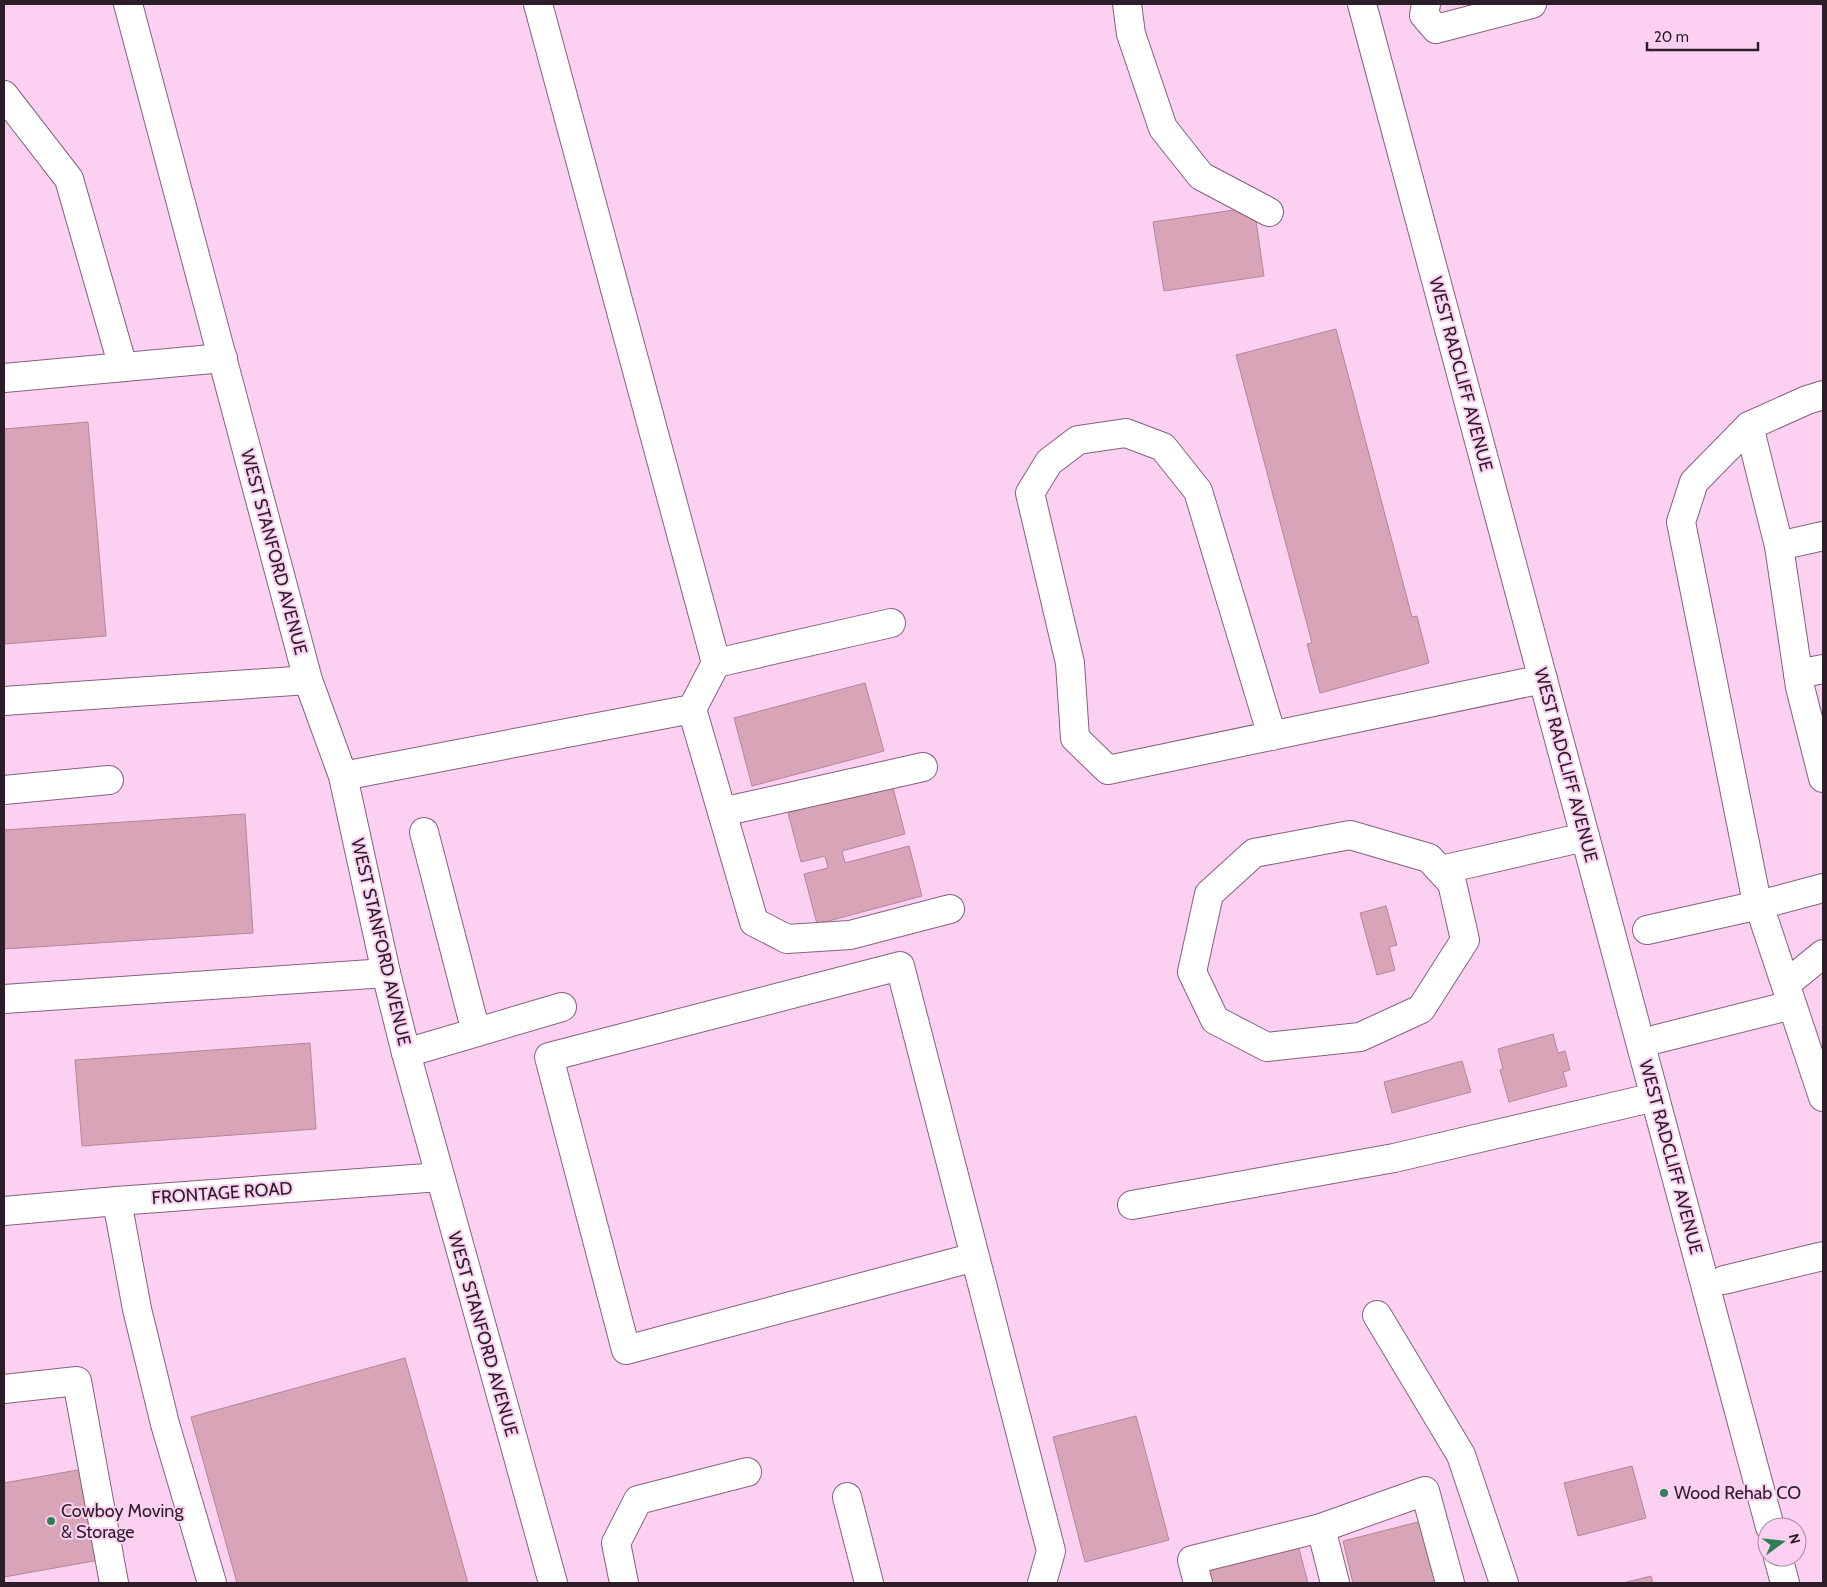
<svg xmlns="http://www.w3.org/2000/svg" width="1827" height="1587" viewBox="0 0 1827 1587" font-family="Cabin,sans-serif">
	<style>
		.building { fill: #d8a4b7; stroke: #b78597 }
		.lines { fill: none; stroke-linecap: round; stroke-linejoin: round }
		.minor-casing { stroke: #87607f; stroke-width: 30 }
		.minor { stroke: #fff; stroke-width: 28 }
		.poi-dot { fill: #2e7f51; stroke: #fcd0f1; stroke-width: 2 }
		.labels { text-anchor: middle; stroke-width: 4; stroke-linejoin: round; paint-order: stroke }
		.street-label { font-size: 18px; fill: #2d1d29; stroke: #fcd0f1 }
		.poi-label { font-size: 18px; fill: #2d1d29; stroke: #fcd0f1; text-anchor: start }
	</style>
	<rect width="100%" height="100%" fill="#fcd0f1"/>
	<g class="building">
		<polygon points="1254,207 1264,276 1164,291 1153,222"/>
		<polygon points="1336,329 1412,617 1417,616 1429,663 1320,693 1307,644 1312,643 1236,355"/>
		<polygon points="88,422 106,636 4,644 4,429"/>
		<polygon points="865,683 884,751 752,786 734,718"/>
		<polygon points="892,784 905,834 842,851 845,863 909,846 922,896 817,924 804,874 828,868 825,856 801,862 788,813"/>
		<polygon points="245,814 253,933 4,949 4,830"/>
		<polygon points="1386,906 1397,945 1389,947 1395,970 1377,975 1360,913"/>
		<polygon points="1553,1034 1558,1053 1565,1051 1570,1070 1563,1072 1567,1086 1509,1102 1500,1070 1503,1069 1498,1049"/>
		<polygon points="310,1043 316,1129 82,1146 75,1060"/>
		<polygon points="1462,1061 1471,1092 1392,1113 1384,1082"/>
		<polygon points="405,1358 468,1583 237,1583 191,1417"/>
		<polygon points="1136,1416 1169,1540 1085,1562 1053,1437"/>
		<polygon points="1632,1466 1646,1518 1578,1536 1564,1483"/>
		<polygon points="89,1468 105,1559 4,1577 4,1483"/>
		<polygon points="1426,1520 1442,1583 1353,1583 1343,1541"/>
		<polygon points="1298,1545 1308,1583 1211,1583 1207,1570"/>
		<polygon points="1651,1576 1653,1583 1623,1583"/>
	</g>
	<g class="lines">
		<g class="minor-casing">
			<g id="minor">
				<polyline points="128,4 308,680 343,776 386,973 406,1053 553,1583"/>
				<polyline points="1127,4 1131,34 1163,128 1201,176 1269,212"/>
				<polyline points="1362,4 1770,1527"/>
				<polyline points="1426,4 1424,15 1436,29 1532,4"/>
				<polyline points="4,95 69,179 123,367"/>
				<polyline points="4,378 223,358"/>
				<polyline points="1823,395 1807,400 1749,426 1694,482 1681,522 1755,893 1823,1097"/>
				<polyline points="1749,426 1779,546 1800,687 1823,778"/>
				<polyline points="1779,546 1823,536"/>
				<polyline points="716,663 891,623"/>
				<polyline points="1798,674 1823,669"/>
				<polyline points="4,701 308,680"/>
				<polyline points="692,709 754,922 787,939 850,935 950,909"/>
				<path d="M1272,736L1198,491L1163,447L1126,433L1078,440L1049,462L1030,493L1070,663L1075,738L1108,770C1253,740 1398,709 1543,679"/>
				<polyline points="343,776 692,709 716,663 538,4"/>
				<polyline points="4,790 109,780"/>
				<polyline points="722,812 923,767"/>
				<polyline points="424,832 476,1032"/>
				<polygon points="1350,835 1429,858 1452,883 1465,940 1421,1009 1360,1037 1267,1047 1215,1020 1192,972 1209,894 1254,853"/>
				<polyline points="1441,870 1585,837"/>
				<polyline points="1647,930 1759,905 1823,888"/>
				<polyline points="1786,984 1823,954"/>
				<polyline points="4,999 386,973"/>
				<polyline points="1657,1039 1792,1005"/>
				<polyline points="406,1053 562,1007"/>
				<polyline points="117,1201 137,1309 165,1424 212,1583"/>
				<polyline points="1132,1205 1394,1158 1655,1097"/>
				<polyline points="4,1211 117,1201 440,1177"/>
				<polyline points="975,1257 626,1350 549,1057 900,966 1051,1551 1042,1583"/>
				<polyline points="1724,1280 1823,1256"/>
				<polyline points="1377,1315 1461,1455 1504,1583"/>
				<polyline points="4,1389 77,1381 114,1583"/>
				<polyline points="847,1497 869,1583"/>
				<polyline points="1321,1528 1335,1583"/>
				<polyline points="1778,1557 1785,1583"/>
				<polyline points="624,1583 616,1543 638,1500 747,1472"/>
				<polyline points="1198,1583 1192,1560 1321,1528 1425,1491 1450,1583"/>
			</g>
		</g>
		<use href="#minor" class="minor"/>
	</g>
	<g class="poi-dot">
		<circle cx="1664" cy="1493" r="5"/>
		<circle cx="51" cy="1521" r="5"/>
	</g>
	<g class="labels">
		<g class="street-label">
			<text transform="translate(1461 374) rotate(75)" y="6">WEST RADCLIFF AVENUE</text>
			<text transform="translate(274 552) rotate(75)" y="6">WEST STANFORD AVENUE</text>
			<text transform="translate(1566 765) rotate(75)" y="6">WEST RADCLIFF AVENUE</text>
			<text transform="translate(381 942) rotate(77)" y="6">WEST STANFORD AVENUE</text>
			<text transform="translate(1671 1157) rotate(75)" y="6">WEST RADCLIFF AVENUE</text>
			<text transform="translate(222 1193) rotate(-4)" y="6">FRONTAGE ROAD</text>
			<text transform="translate(483 1334) rotate(74)" y="6">WEST STANFORD AVENUE</text>
		</g>
		<g class="poi-label">
			<text x="1674" y="1499">Wood Rehab CO</text>
			<text x="61" y="1517">Cowboy Moving<tspan x="61" dy="21">&amp; Storage</tspan></text>
		</g>
	</g>
	<rect width="1827" height="1587" fill="none" stroke="#2d1d29" stroke-width="10"/>
	<g transform="translate(1782 1542) rotate(75)"><circle r="24" fill="#fcd0f1" stroke="#a988a1"/>
	<path d="M0-4L9 19L0 12L-9 19Z" fill="#2e7f51"/>
	<text y="-8" font-size="14" font-weight="bold" text-anchor="middle" fill="#2d1d29">N</text>
	</g>
	<path d="M1647 42v8h111v-8" fill="none" stroke="#2d1d29" stroke-width="2.5"/>
	<text x="1654" y="42" font-size="15" fill="#2d1d29" stroke="#fcd0f1" stroke-width="4" paint-order="stroke">20 m</text>
</svg>
